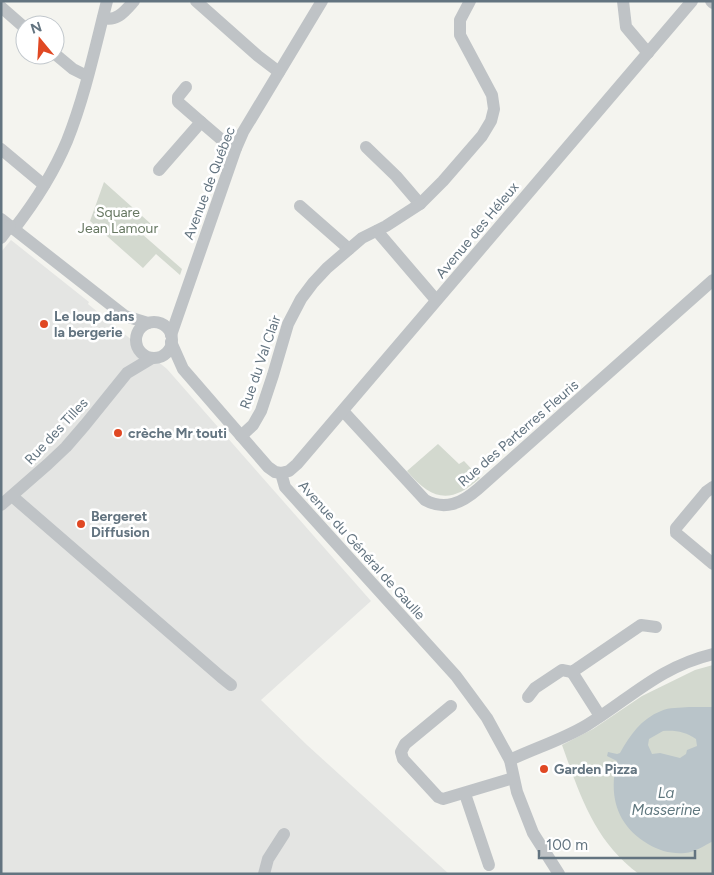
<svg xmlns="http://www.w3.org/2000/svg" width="714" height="875" viewBox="0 0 714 875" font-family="Figtree,sans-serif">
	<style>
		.built { fill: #e4e5e3 }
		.green { fill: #d3d9cf }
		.water { fill: #b9c4c9; fill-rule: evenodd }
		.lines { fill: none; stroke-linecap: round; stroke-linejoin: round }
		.minor { stroke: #bfc3c6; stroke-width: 12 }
		.poi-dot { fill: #e04823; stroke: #fff; stroke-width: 2 }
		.labels { text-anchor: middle; stroke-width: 5; stroke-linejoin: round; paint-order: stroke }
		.street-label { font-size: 14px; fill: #637480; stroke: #fff }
		.park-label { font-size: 14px; fill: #677862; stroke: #fff }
		.poi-label { font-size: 14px; font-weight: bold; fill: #637480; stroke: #fff; text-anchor: start }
		.water-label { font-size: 15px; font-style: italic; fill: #5f777e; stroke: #fff }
	</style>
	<rect width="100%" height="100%" fill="#f4f4ef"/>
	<polygon class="built" points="11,240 89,302 88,304 167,369 371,601 261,700 307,745 449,874 1,874 1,252"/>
	<g class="green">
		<polygon points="104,182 151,224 142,234 182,269 180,275 156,254 143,268 90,221"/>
		<path d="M438,444L459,464L464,461L480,478C450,505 432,500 407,471Z"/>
		<path d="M713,665V874H639C594,841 580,795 562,745L593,729L642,696L695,670Z"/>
	</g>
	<path class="water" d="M689,707H713V841C704,846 695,852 685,853C671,854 660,851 648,844C617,826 608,796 617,761L607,756L608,752L617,754L620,753C630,735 641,719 661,711C669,707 680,708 689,707ZM663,731C676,730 686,732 696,739L697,746L687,750L686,754L680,758L660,753L652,754L648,745L649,739Z"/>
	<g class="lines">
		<g class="minor">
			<polyline points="196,1 258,56 279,72"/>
			<polyline points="623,1 626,27 648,53"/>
			<polyline points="711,1 713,3"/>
			<polyline points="1,7 25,28"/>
			<path d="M103,18C117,22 125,11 134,1"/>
			<polyline points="55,54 73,69 87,76"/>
			<polyline points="186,87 178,97 178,102 201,122"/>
			<polyline points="366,147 396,176 420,204"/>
			<polyline points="1,149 44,185"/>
			<polyline points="159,170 201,122 222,140 236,148"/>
			<polyline points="300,206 349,249"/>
			<polyline points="1,219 125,316 148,323"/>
			<path d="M14,229C35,202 54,172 67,141C85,96 95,48 107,1"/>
			<polyline points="377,231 436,300"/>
			<polyline points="1,238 10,226"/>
			<circle cx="154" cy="340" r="18"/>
			<polyline points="171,335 236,148 243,132 322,1"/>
			<polyline points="171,342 183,369 268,467 275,472 281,473 285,487 456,676 487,718 510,760 517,792 533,833 559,874"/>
			<path d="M343,411L425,500C445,511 462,503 478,489L713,280"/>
			<polyline points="241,436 253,425 261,411 273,375 288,324 301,299 313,283 327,268 362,238 386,226 420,204 443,181 482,136 491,121 494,109 492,95 460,35 460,20 470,1"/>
			<polyline points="281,473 289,471 297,464 692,1"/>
			<polyline points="713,487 706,492 676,528 676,533 713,564"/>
			<polyline points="12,496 221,677 231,685"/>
			<polyline points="1,505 48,464 66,447 85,425 127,373 152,358"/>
			<polyline points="572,672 600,716"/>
			<polyline points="528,697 535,688 562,670 572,672 641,625 656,627"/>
			<polyline points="451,706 405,744 401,752 403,759 438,797 443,799 513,778"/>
			<path d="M510,760C535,748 562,740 587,725C631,698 659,667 713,654"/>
			<polyline points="465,794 489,865"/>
			<polyline points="264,874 268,859 284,834"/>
		</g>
	</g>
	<g class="poi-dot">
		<circle cx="44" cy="324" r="5"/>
		<circle cx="118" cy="433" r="5"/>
		<circle cx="81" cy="524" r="5"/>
		<circle cx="544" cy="769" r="5"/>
	</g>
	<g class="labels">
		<g class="street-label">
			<text transform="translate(209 183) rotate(-69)" y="5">Avenue de Québec</text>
			<text transform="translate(477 230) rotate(-50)" y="5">Avenue des Héleux</text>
			<text transform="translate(260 362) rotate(-71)" y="5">Rue du Val Clair</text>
			<text transform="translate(56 431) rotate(-47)" y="5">Rue des Tilles</text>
			<text transform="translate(518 433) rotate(-41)" y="5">Rue des Parterres Fleuris</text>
			<text transform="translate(362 550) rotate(48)" y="5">Avenue du Général de Gaulle</text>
		</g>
		<g class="park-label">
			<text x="118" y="217">Square<tspan x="118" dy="16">Jean Lamour</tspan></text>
		</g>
		<g class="poi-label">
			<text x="54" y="321">Le loup dans<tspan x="54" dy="16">la bergerie</tspan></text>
			<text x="128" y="438">crèche Mr touti</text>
			<text x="91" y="521">Bergeret<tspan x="91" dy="16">Diffusion</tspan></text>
			<text x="554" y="774">Garden Pizza</text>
		</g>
		<g class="water-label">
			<text x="666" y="798">La<tspan x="666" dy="17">Masserine</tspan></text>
		</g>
	</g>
	<rect width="714" height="875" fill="none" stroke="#637480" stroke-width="5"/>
	<g transform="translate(40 40) rotate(342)"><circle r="24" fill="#ffffff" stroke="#c1c7cc"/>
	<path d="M0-4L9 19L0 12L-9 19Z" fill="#e04823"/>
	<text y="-8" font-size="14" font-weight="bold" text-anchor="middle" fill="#637480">N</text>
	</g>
	<path d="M539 850v8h156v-8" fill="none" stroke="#637480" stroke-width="2.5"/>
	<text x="546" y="850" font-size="15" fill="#637480" stroke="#ffffff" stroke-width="4" paint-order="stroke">100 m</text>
</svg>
